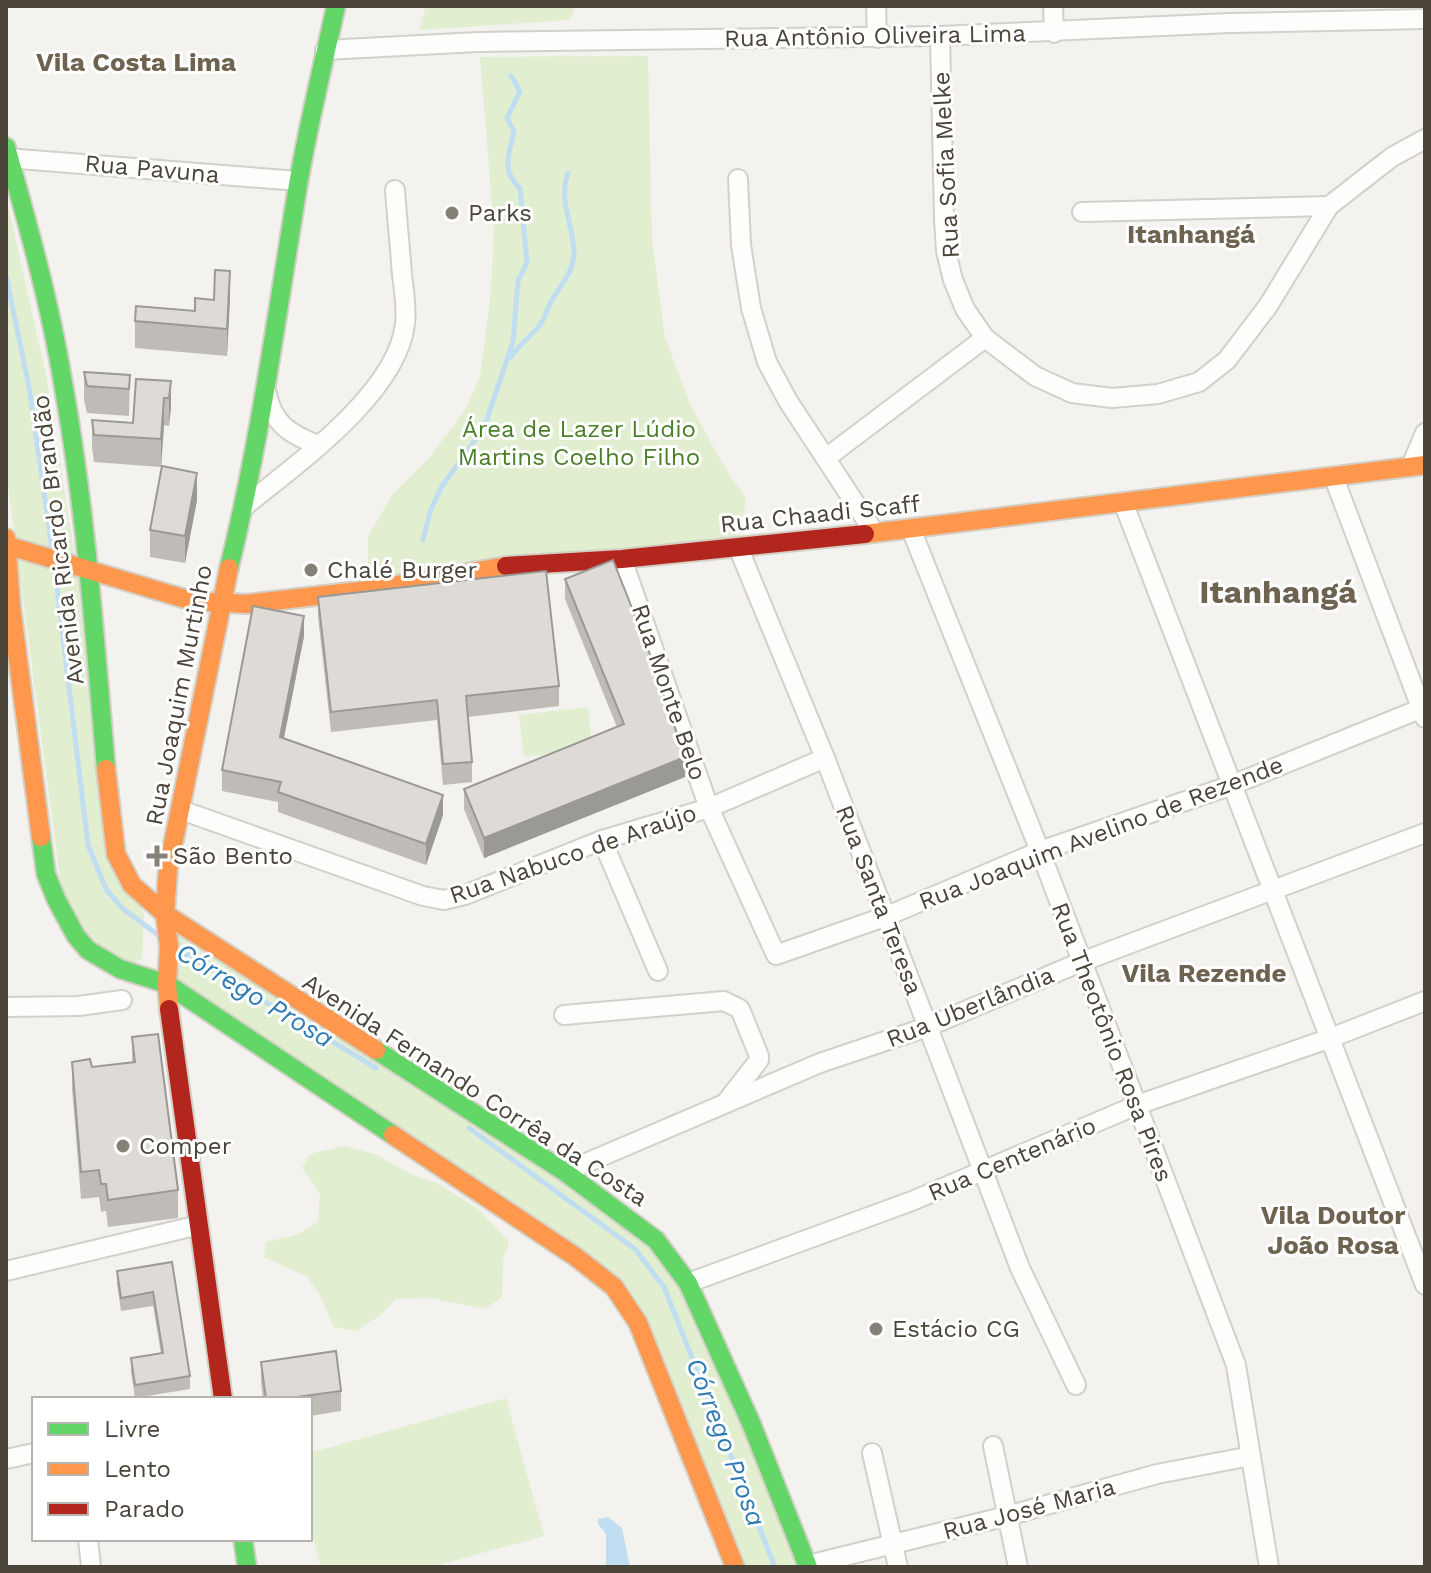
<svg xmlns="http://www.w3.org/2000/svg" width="1431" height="1573" viewBox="0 0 1431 1573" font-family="'Work Sans',sans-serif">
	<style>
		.green { fill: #e1eecf }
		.water { fill: #c0ddf1 }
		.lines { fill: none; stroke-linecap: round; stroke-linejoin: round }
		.stream { stroke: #c0ddf1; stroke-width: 5 }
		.street-casing { stroke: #d2d0cb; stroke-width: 22 }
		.fast-casing { stroke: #d3cfc5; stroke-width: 22 }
		.slow-casing { stroke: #d3cfc5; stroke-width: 22 }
		.jam-casing { stroke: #d3cfc5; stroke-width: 22 }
		.street { stroke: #fdfdfc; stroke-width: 18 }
		.fast { stroke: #63d668; stroke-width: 18 }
		.slow { stroke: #ff974d; stroke-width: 18 }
		.jam { stroke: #b3261e; stroke-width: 18 }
		.wall { fill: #bfbcb8 }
		.shaded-wall { fill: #9b9996 }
		.building { fill: #dedbd6; stroke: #9b9996; stroke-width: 2 }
		.poi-dot { fill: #868178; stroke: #fff; stroke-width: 3 }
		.labels { text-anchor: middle; stroke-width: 6; stroke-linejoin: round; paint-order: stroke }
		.street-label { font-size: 24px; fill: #4b4439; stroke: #fff }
		.poi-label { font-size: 24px; fill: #4b4439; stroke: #fff; text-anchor: start }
		.park-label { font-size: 24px; fill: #4a7f2a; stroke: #fff }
		.neighbourhood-label { font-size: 26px; font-weight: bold; fill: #6e6250; stroke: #fff }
		.water-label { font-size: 26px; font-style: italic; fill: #2e7ab2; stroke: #fff }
		.district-label { font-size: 32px; font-weight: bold; fill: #6e6250; stroke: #fff }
	</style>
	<rect width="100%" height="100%" fill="#f4f2ee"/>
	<g class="green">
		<polygon points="426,6 575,6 570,20 419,30"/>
		<polygon points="648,56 652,240 665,337 689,402 722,463 746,499 738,547 368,590 368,537 392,495 428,459 465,410 480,377 491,290 494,230 480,57"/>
		<polygon points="6,196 47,380 77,570 102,822 144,915 142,959 131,964 110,955 64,908 6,471"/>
		<polygon points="588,707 592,749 524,757 519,715"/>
		<polygon points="165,914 656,1240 808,1567 735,1567 614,1287 167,984"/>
		<polygon points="344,1146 375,1154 409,1173 440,1185 479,1210 509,1242 503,1260 502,1297 484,1309 430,1298 395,1299 382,1314 356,1331 334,1327 319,1294 306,1276 264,1257 266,1242 299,1234 318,1222 320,1194 302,1168 310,1154"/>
		<polygon points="506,1398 544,1536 431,1567 321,1567 310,1527 310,1453"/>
	</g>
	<polygon class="water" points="608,1517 622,1528 630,1567 606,1567 606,1534 598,1524 598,1519"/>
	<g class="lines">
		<g class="stream">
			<polyline points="6,276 29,387 52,548"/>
			<path d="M511,357C519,345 531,336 540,325C545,318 547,309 551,302C560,285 574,273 574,252C573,224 558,200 568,173"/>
			<path d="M423,540L431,509L442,486L484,428L513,342L518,281L527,263L520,188C501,172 509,153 514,132L507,118L520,91L511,76"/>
			<polyline points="55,570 88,845 106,889 122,908 158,935"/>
			<polyline points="176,948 376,1068"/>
			<polyline points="469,1128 635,1249 664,1287 775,1567"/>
		</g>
		<g class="street-casing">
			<g id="street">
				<polyline points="876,6 877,38"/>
				<polyline points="1053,6 1054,33"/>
				<polyline points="940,36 944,219 946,251 953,280 965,309 985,338 1035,376 1072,393 1112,398 1158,394 1199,382 1227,360 1268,306 1329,206 1392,157 1425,139"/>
				<polyline points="325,50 478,42 940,36 1230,23 1425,19"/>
				<polyline points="6,158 299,181"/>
				<polyline points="738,179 741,245 751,308 767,362 788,401 874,532"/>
				<polyline points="1082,212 1329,206"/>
				<path d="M267,394C273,424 291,435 318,445"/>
				<polyline points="826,458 985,338"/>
				<polyline points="1411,466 1425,433"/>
				<polyline points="1334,478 1425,718"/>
				<polyline points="1123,502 1425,1285"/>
				<path d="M244,507C296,464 397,394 405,324C407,308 404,291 402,275C400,247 397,218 395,190"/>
				<polyline points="911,529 1040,851 1236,1365 1269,1567"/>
				<polyline points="738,547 825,758 1020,1268 1076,1385"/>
				<polyline points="622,559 709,808 776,955 887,916 1040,851 1232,785 1425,707"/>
				<polyline points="181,810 423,896 444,900 465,895 602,840 709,808 825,758"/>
				<polyline points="602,840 658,971"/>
				<polyline points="6,1007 79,1006 122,1000"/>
				<polyline points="564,1015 724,1001 740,1009 759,1056 759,1060 727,1101"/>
				<polyline points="565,1172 820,1063 927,1027 1081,962 1425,833"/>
				<polyline points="6,1271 199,1225"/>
				<polyline points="688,1283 912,1201 1137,1105 1328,1039 1425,1001"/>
				<polyline points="993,1446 1018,1567"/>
				<polyline points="872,1453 898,1567"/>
				<polyline points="6,1459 34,1453"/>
				<polyline points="88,1539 91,1567"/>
				<polyline points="808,1565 1007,1516 1157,1474 1251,1456"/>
			</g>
		</g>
		<g class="fast-casing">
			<g id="fast">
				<path d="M6,147C28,225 50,303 63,383C86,511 95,640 106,769"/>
				<path d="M229,568C260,442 277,313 298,185C308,125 323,65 336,6"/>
				<polyline points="41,837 46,874 56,899 76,936 88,950 120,969 167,984 393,1135"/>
				<polyline points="376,1050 565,1172 656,1240 688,1283 751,1423 808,1567"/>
				<polyline points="243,1539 247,1567"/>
			</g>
		</g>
		<g class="slow-casing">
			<g id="slow">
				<polyline points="865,534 1425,465"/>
				<polyline points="6,538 11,606 41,837"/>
				<polyline points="6,545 192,601 246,604 368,590 506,566"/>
				<polyline points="106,769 116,854 132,885 165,914 376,1050"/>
				<polyline points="169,1009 167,984 169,947 165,914 168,869 229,568"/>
				<polyline points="393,1135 576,1257 614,1287 638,1323 735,1567"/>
			</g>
		</g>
		<g class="jam-casing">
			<g id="jam">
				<polyline points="506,566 622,559 865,534"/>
				<polyline points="169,1009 223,1399"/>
			</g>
		</g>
		<use href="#street" class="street"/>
		<use href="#fast" class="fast"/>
		<use href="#slow" class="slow"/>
		<use href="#jam" class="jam"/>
	</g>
	<g class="wall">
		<polygon points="230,298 227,356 135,348 135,321 195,311 214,300"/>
		<polygon points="84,372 130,375 129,416 87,413 84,400"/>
		<polygon points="171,381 169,426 164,425 161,467 94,462 92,448 92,420 133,423"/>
		<polygon points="197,500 185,563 150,557 150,530"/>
		<polygon points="565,579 685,777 484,858 464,809 464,789 617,727 565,599"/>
		<polygon points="318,597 559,686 559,706 468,717 472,762 472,782 443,785 437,720 331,732 318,617"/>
		<polygon points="304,636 284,738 443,815 426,865 278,812 278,802 222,791 222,770"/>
		<polygon points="132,1037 178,1190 178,1218 108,1227 106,1211 101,1212 99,1197 81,1199 72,1089 72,1062 92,1067 132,1062"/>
		<polygon points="172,1262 190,1376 190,1389 135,1398 131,1372 131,1358 161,1354 153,1306 121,1311 117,1285 117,1271"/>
		<polygon points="261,1362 341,1391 341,1411 310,1416 310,1399 263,1399 261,1382"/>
	</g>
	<g class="shaded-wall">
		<polygon points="230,271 230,298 227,356 227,329"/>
		<polygon points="171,381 171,408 169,426 169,398"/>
		<polygon points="164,398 164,425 161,467 161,439"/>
		<polygon points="197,473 197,500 185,563 185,536"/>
		<polygon points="304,616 304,636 280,757 280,737"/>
		<polygon points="685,757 685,777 484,858 484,838"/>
		<polygon points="443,795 443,815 426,865 426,844"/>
	</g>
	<g class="building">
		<polygon points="215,270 230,271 227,329 135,321 136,306 195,311 195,298 214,300"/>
		<polygon points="84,372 130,375 129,389 87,386"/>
		<polygon points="136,379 171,381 169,398 164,398 161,439 94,435 92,420 133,423"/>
		<polygon points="162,466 197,473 185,536 150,530"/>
		<polygon points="613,560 647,646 685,757 484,838 464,789 624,724 565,579"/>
		<polygon points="546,571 559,686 466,696 472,762 443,764 437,700 331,712 318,597"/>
		<polygon points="253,606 304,616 280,737 443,795 426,844 278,792 281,782 222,770"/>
		<polygon points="158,1034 178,1190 108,1200 106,1184 101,1184 99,1170 81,1172 72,1062 90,1059 92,1067 135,1062 132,1037"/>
		<polygon points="172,1262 190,1376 135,1385 131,1358 163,1353 153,1292 121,1298 117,1271"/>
		<polygon points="336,1351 341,1391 282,1399 266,1399 261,1362"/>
	</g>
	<g class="poi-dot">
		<circle cx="452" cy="213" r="8"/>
		<circle cx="311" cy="570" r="8"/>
		<path d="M153 844h8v8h8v8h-8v8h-8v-8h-8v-8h8z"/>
		<circle cx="123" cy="1146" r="8"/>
		<circle cx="876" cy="1329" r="8"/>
	</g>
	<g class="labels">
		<g class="street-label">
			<text transform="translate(875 36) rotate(-1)" y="8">Rua Antônio Oliveira Lima</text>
			<text transform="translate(946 165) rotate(-93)" y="8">Rua Sofia Melke</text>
			<text transform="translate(152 169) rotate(5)" y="8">Rua Pavuna</text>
			<text transform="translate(820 514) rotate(-6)" y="8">Rua Chaadi Scaff</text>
			<text transform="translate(58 540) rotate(-97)" y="8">Avenida Ricardo Brandão</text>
			<text transform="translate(669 692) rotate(71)" y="8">Rua Monte Belo</text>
			<text transform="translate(179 695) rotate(-79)" y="8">Rua Joaquim Murtinho</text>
			<text transform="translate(1101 833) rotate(-21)" y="8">Rua Joaquim Avelino de Rezende</text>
			<text transform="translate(573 854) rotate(-19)" y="8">Rua Nabuco de Araújo</text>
			<text transform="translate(879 900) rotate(69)" y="8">Rua Santa Teresa</text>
			<text transform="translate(970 1007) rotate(-22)" y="8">Rua Uberlândia</text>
			<text transform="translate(1112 1042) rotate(69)" y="8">Rua Theotônio Rosa Pires</text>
			<text transform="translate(475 1090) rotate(33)" y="8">Avenida Fernando Corrêa da Costa</text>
			<text transform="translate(1012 1159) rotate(-23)" y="8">Rua Centenário</text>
			<text transform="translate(1029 1509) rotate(-15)" y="8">Rua José Maria</text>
		</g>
		<g class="poi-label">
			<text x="468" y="221">Parks</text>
			<text x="327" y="578">Chalé Burger</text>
			<text x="173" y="864">São Bento</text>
			<text x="139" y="1154">Comper</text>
			<text x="892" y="1337">Estácio CG</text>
		</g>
		<g class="park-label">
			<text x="579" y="437">Área de Lazer Lúdio<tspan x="579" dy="28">Martins Coelho Filho</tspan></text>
		</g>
		<g class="neighbourhood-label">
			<text x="136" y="71">Vila Costa Lima</text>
			<text x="1191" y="243">Itanhangá</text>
			<text x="1204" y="982">Vila Rezende</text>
			<text x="1333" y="1224">Vila Doutor<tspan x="1333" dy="30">João Rosa</tspan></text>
		</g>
		<g class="water-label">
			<text transform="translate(255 995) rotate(31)" y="9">Córrego Prosa</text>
			<text transform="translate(726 1442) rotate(69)" y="9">Córrego Prosa</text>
		</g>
		<g class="district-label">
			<text x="1278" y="603">Itanhangá</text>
		</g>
	</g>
	<rect width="1431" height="1573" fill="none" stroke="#4b4439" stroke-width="16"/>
	<rect x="32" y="1397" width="280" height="144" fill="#ffffff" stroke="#b7b4b0" stroke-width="2"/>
	<rect x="48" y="1423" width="40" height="12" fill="#63d668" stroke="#b7b4b0" stroke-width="2"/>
	<text x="104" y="1437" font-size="24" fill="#4b4439">Livre</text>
	<rect x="48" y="1463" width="40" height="12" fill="#ff974d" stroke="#b7b4b0" stroke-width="2"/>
	<text x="104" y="1477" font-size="24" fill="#4b4439">Lento</text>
	<rect x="48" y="1503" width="40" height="12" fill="#b3261e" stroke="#b7b4b0" stroke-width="2"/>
	<text x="104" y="1517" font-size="24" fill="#4b4439">Parado</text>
</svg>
